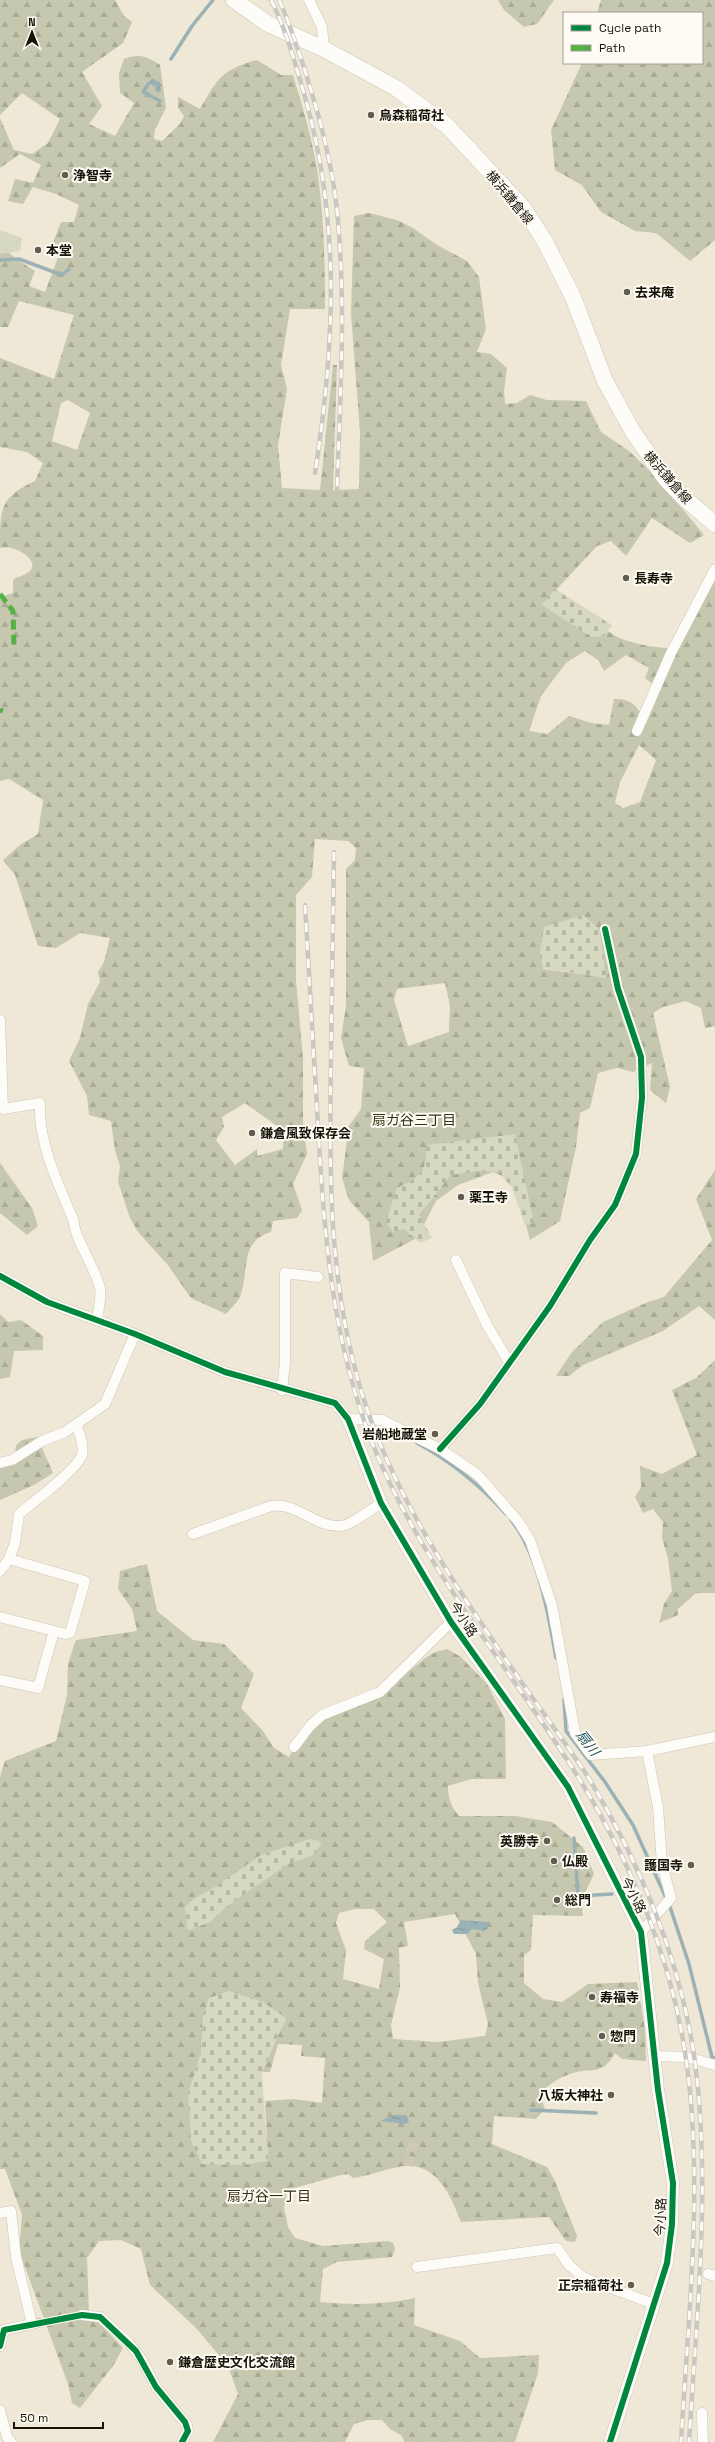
<svg xmlns="http://www.w3.org/2000/svg" width="715" height="2442" viewBox="0 0 715 2442" font-family="'Space Grotesk','Noto Sans JP',sans-serif">
	<style>
		.forest { fill: url(#forest-firs); fill-rule: evenodd }
		.cemetery { fill: url(#cemetery-stones) }
		.garden { fill: #d6d8bf }
		.water { fill: url(#water-ripples) }
		.lines { fill: none; stroke-linecap: round; stroke-linejoin: round }
		.stream { stroke: #9ab1b5; stroke-width: 3.5 }
		.minor-tunnel { stroke: #cfc8b7; stroke-width: 10; stroke-dasharray: 10 5; stroke-linecap: butt }
		.minor-casing { stroke: #cbc6b8; stroke-width: 11 }
		.tertiary-casing { stroke: #cbc6b8; stroke-width: 13 }
		.primary-casing { stroke: #cbc6b8; stroke-width: 17 }
		.minor { stroke: #fdfcf9; stroke-width: 10 }
		.tertiary { stroke: #fdfcf9; stroke-width: 12 }
		.primary { stroke: #fdfcf9; stroke-width: 16 }
		.rail-casing { stroke: #c9c7c2; stroke-width: 4.5 }
		.rail { stroke: #fdfbf4; stroke-width: 3; stroke-dasharray: 9; stroke-linecap: butt }
		.quiet { stroke: #55b144; stroke-width: 5; stroke-dasharray: 10 5; stroke-linecap: butt }
		.cycleway-casing { stroke: #fdfbf4; stroke-width: 8 }
		.cycleway { stroke: #00873e; stroke-width: 6 }
		.poi-dot { fill: #625d4f; stroke: #fdfbf4; stroke-width: 1.5 }
		.labels { text-anchor: middle; stroke-width: 4; stroke-linejoin: round; paint-order: stroke }
		.poi-label { font-size: 13px; font-weight: bold; fill: #161206; stroke: #fdfbf4; text-anchor: start }
		.street-label { font-size: 13px; fill: #161206; stroke: #fdfbf4 }
		.neighbourhood-label { font-size: 14px; fill: #392f13; stroke: #fdfbf4 }
		.water-label { font-size: 14px; font-style: italic; fill: #194e5e; stroke: #fdfbf4 }
	</style>
	<defs>
		<pattern id="forest-firs" width="22" height="20" patternUnits="userSpaceOnUse"><rect width="22" height="20" fill="#c5c7ae"/><path d="M5 1l3.5 6h-7zM16 11l3.5 6h-7z" fill="#a8aa94"/></pattern>
		<pattern id="cemetery-stones" width="16" height="16" patternUnits="userSpaceOnUse"><rect width="16" height="16" fill="#d6d8bf"/><path d="M2 7V4a2 2 0 0 1 4 0v3zM10 15v-3a2 2 0 0 1 4 0v3z" fill="#b7b8a3"/></pattern>
		<pattern id="water-ripples" width="26" height="14" patternUnits="userSpaceOnUse"><rect width="26" height="14" fill="#9ab1b5"/><path d="M2 4q2-2 4 0t4 0M15 11q2-2 4 0t4 0" fill="none" stroke="#84979a"/></pattern>
	</defs>
	<rect width="100%" height="100%" fill="#f0e8d6"/>
	<g class="forest">
		<path d="M0,0H115L124,16L132,22L123,43L82,72L102,106L89,124L115,136L134,103L120,93L119,73L124,59C138,53 148,56 160,65L166,108L155,129L154,139L162,141L180,124L184,116L178,108V97L200,109C218,78 221,70 257,60L281,75H293C303,108 313,141 318,175C324,219 325,264 325,309H290L281,365L287,389L278,445L282,488L320,490L333,365H337L333,490L359,489L360,432L351,313L354,216L369,213L397,220L413,228L437,245L467,261L479,277L486,329L477,352L491,354L507,368L504,391L505,404L517,403L530,395L547,400L586,401L601,432L629,451L657,478L704,535L690,543L652,518L626,556L611,541L597,546L542,605L604,636L608,631C622,643 658,649 677,648L715,577V1026L705,1028L701,1008L686,1001L663,1007L653,1013L670,1087L666,1103L650,1090L652,1063L633,1072L617,1068L598,1073L590,1108L580,1113L576,1147L560,1221L530,1240L514,1181L493,1172L458,1185L436,1201L417,1238L373,1261L369,1222L349,1200L342,1178L349,1126L361,1109L364,1068L349,1066L341,1038L346,1006V869L355,860L356,848L348,841L315,839L312,877L296,895V980L303,1059V1121L307,1154L293,1184L302,1210L297,1218L273,1221L271,1232C240,1241 249,1269 241,1294C239,1301 231,1308 226,1314L191,1298L167,1264L138,1232L130,1218L118,1182L120,1166L115,1150L111,1121L89,1115L87,1096L69,1061L80,1038L88,1004L100,982L98,972L104,962L110,938L80,933L56,948L38,946L15,875L3,860L20,845L38,834L43,800L9,779L0,781V597L13,593V581L15,578C55,568 16,543 0,548C0,507 0,498 35,481L43,463L27,452L0,447V358L54,379L74,315L19,301L8,327H0V244L16,259L35,271L29,286L45,292L60,252L52,245L61,222H74L79,205L56,194L33,187L23,204L8,201L15,179L33,183L41,165L20,154L0,168V118L14,150L32,154L48,143L60,119L22,93L0,115ZM68,400L90,413L77,450L52,441L61,403ZM585,651L599,661L604,671L626,655L649,668L645,678L660,690L645,720C637,706 631,698 614,699L609,725L591,723L569,716L547,734L529,731L541,696L566,663ZM639,745L656,760L640,802L623,808L615,803L620,782ZM583,915L580,974L543,969L573,919ZM445,983L450,1006L449,1032L408,1046L394,1000L397,989ZM245,1103L284,1131L283,1149L257,1156V1149L235,1165L216,1140L224,1127L222,1117Z"/>
		<polygon points="498,0 554,0 537,24 524,27 504,10"/>
		<polygon points="601,0 715,0 715,240 690,261 656,233 635,231 601,212 582,185 555,170 551,130 582,63 702,63 702,13 597,13"/>
		<polygon points="0,1163 32,1208 38,1226 27,1235 0,1213"/>
		<polygon points="715,1170 715,1320 699,1306 663,1331 583,1365 569,1376 556,1376 572,1352 603,1322 648,1302 664,1297 712,1240 696,1199"/>
		<polygon points="0,1314 8,1322 21,1320 43,1336 43,1350 14,1351 10,1377 0,1379"/>
		<polygon points="715,1360 715,1593 696,1593 678,1609 678,1615 659,1623 664,1604 672,1591 668,1559 662,1538 663,1522 653,1509 643,1513 635,1497 641,1487 640,1466 662,1474 697,1455 672,1390 696,1378"/>
		<polygon points="37,1437 53,1473 34,1485 0,1500 0,1465 14,1463 16,1445 22,1440"/>
		<path d="M147,1564L157,1611L193,1640L224,1644L254,1674L241,1708L263,1731L274,1748L289,1757L308,1720C340,1708 369,1696 398,1679C417,1668 424,1653 447,1649L461,1657L487,1684L505,1719L506,1779H472L448,1786C448,1799 451,1806 459,1816H515L552,1822L583,1847L594,1874L581,1901L583,1916L533,1915L531,1950L524,1955V1983L543,1999L562,2002L588,1984L637,1982L645,2029L646,2061L622,2059L615,2053C601,2078 592,2066 570,2074C558,2078 548,2085 539,2094L545,2109L536,2119L494,2116L492,2144L547,2167L554,2179L577,2236L575,2242L566,2241L549,2217L461,2222C450,2194 435,2159 398,2167C382,2170 369,2176 353,2178L348,2174L341,2175L291,2189L286,2194L284,2208L288,2227L295,2238L323,2246L388,2241L393,2243L395,2249L392,2257L337,2262L323,2269L320,2302C353,2305 383,2305 415,2298L414,2325L460,2341L480,2358L539,2355L538,2373L515,2442H404L402,2436L390,2429L382,2420H368L354,2424L345,2442H213L238,2394L228,2366L196,2328L150,2285L141,2249L121,2240L99,2241L87,2258L89,2312L123,2348L113,2366L80,2408L72,2403L68,2384L19,2251L22,2215L5,2169H0V1777L5,1761L56,1741L67,1695L68,1663L76,1640L137,1631L132,1609L118,1589L120,1571ZM355,1909H374L387,1922L365,1941L364,1949L384,1959L379,1989L343,1979L346,1950L336,1923L339,1913ZM455,1914L476,1954L478,1983L488,2024L485,2036L438,2042L393,2039L391,2025L400,1987L399,1948L408,1946L404,1922ZM203,2016L286,2018L262,2072H270L278,2044L302,2045L301,2056L325,2058L322,2103L294,2099L265,2101L268,2161L188,2095L201,2054Z"/>
	</g>
	<g class="cemetery">
		<polygon points="555,589 612,625 604,636 591,637 542,605"/>
		<polygon points="583,915 600,930 606,978 543,968 540,952 544,927"/>
		<path d="M515,1134L534,1223L525,1225L512,1188L499,1172L477,1171L451,1175L419,1215L432,1238L420,1243L404,1229L393,1232L386,1221L397,1188C423,1176 425,1173 427,1145Z"/>
		<polygon points="310,1839 322,1842 314,1855 288,1864 227,1906 210,1922 188,1931 185,1907 195,1898 215,1887 261,1855"/>
		<polygon points="229,1991 263,2002 286,2018 262,2072 268,2161 244,2165 202,2164 191,2140 188,2094 201,2054 203,2016 209,1998"/>
	</g>
	<polygon class="garden" points="0,230 22,238 20,251 0,254"/>
	<g class="water">
		<polygon points="152,78 159,82 161,92 156,92 155,87 149,83"/>
		<polygon points="461,1920 488,1922 488,1928 484,1931 472,1929 468,1934 454,1934 452,1930 457,1927"/>
		<polygon points="394,2115 406,2115 409,2121 406,2124 380,2121"/>
	</g>
	<g class="lines">
		<g class="stream">
			<polyline points="171,59 192,26 213,0"/>
			<polyline points="149,83 143,92 160,101"/>
			<polyline points="0,260 19,259 62,275 69,269"/>
			<path d="M417,1443C452,1462 479,1484 506,1514"/>
			<path d="M511,1520C538,1553 549,1617 556,1658"/>
			<polyline points="564,1699 566,1731 605,1782 633,1825 666,1898"/>
			<polyline points="574,1838 578,1896 612,1894"/>
			<polyline points="669,1904 689,1964 712,2057 715,2058"/>
			<polyline points="531,2110 596,2113"/>
		</g>
		<g class="minor-tunnel">
			<polyline points="409,2166 414,2139"/>
			<polyline points="32,2324 82,2315"/>
		</g>
		<g class="minor-casing">
			<g id="minor">
				<polyline points="309,0 322,27 324,49"/>
				<polyline points="637,731 671,653 715,569"/>
				<path d="M0,1020L3,1109L40,1103C38,1142 58,1184 73,1219C76,1243 94,1264 100,1288C102,1297 98,1310 97,1319"/>
				<polyline points="456,1260 487,1325 509,1362"/>
				<polyline points="0,1276 47,1302 135,1334 225,1372 335,1403 348,1419 382,1420 440,1449 478,1475 518,1521 530,1540 552,1605 575,1733 591,1755 647,1751 715,1737"/>
				<polyline points="282,1390 285,1362 285,1273 318,1277"/>
				<polyline points="440,1449 480,1404 550,1306 590,1240 615,1205 636,1154 642,1098 641,1057 618,989 605,929"/>
				<polyline points="0,1463 12,1460 42,1441 65,1432 105,1404 135,1334"/>
				<path d="M193,1534L271,1506C298,1502 315,1528 341,1526C351,1525 372,1509 381,1503"/>
				<path d="M0,1571L9,1559L15,1543L19,1514C33,1502 77,1470 82,1455C84,1446 80,1433 76,1425"/>
				<polyline points="0,1617 66,1634 70,1633 85,1581 9,1559"/>
				<polyline points="0,1680 38,1688 54,1631"/>
				<polyline points="294,1747 310,1726 322,1715 380,1692 451,1622"/>
				<polyline points="641,1932 671,1898 662,1864 658,1807 647,1751"/>
				<polyline points="654,2056 686,2057 715,2065"/>
				<polyline points="0,2213 11,2211 16,2257 32,2324 4,2330 0,2346"/>
				<polyline points="417,2267 557,2248 569,2265 584,2278 654,2304"/>
				<polyline points="708,2274 715,2276"/>
				<polyline points="82,2315 100,2317 129,2343 141,2358 156,2387 187,2425 188,2431 182,2442"/>
				<polyline points="0,2410 7,2437 11,2442"/>
				<polyline points="702,2413 703,2442"/>
			</g>
		</g>
		<g class="tertiary-casing">
			<polyline id="tertiary" points="348,1419 381,1503 451,1622 568,1787 641,1932 658,2090 673,2183 672,2224 667,2263 610,2442"/>
		</g>
		<g class="primary-casing">
			<polyline id="primary" points="234,0 268,24 324,49 396,88 446,125 467,147 524,209 544,240 573,297 605,381 633,432 665,478 684,498 715,524"/>
		</g>
		<use href="#minor" class="minor"/>
		<use href="#tertiary" class="tertiary"/>
		<use href="#primary" class="primary"/>
		<g class="rail-casing">
			<g id="rail">
				<path d="M271,0C284,25 292,53 300,80C341,212 336,338 315,473"/>
				<path d="M279,0C290,24 298,49 306,74C321,121 334,171 338,221C346,310 340,401 337,490"/>
				<path d="M334,852C333,919 332,987 331,1054C329,1171 328,1284 363,1397C396,1502 461,1594 522,1683C545,1716 569,1747 590,1780C646,1874 688,1979 698,2088C709,2206 696,2325 689,2442"/>
				<path d="M305,905C309,978 313,1051 318,1125C324,1236 332,1340 373,1445C423,1570 514,1672 583,1785C634,1869 672,1961 686,2059C704,2182 688,2318 681,2442"/>
			</g>
		</g>
		<use href="#rail" class="rail"/>
		<g class="quiet">
			<polyline points="0,594 13,611 14,647"/>
			<polyline points="0,710 3,711"/>
		</g>
		<g class="cycleway-casing">
			<g id="cycleway">
				<polyline points="0,1276 47,1302 135,1334 225,1372 335,1403 348,1419 381,1503 451,1622 568,1787 641,1932 658,2090 673,2183 672,2224 667,2263 610,2442"/>
				<polyline points="440,1449 480,1404 550,1306 590,1240 615,1205 636,1154 642,1098 641,1057 618,989 605,929"/>
				<polyline points="0,2346 4,2330 82,2315 100,2317 136,2351 156,2387 185,2422 188,2431 182,2442"/>
			</g>
		</g>
		<use href="#cycleway" class="cycleway"/>
	</g>
	<g class="poi-dot">
		<circle cx="371" cy="115" r="4"/>
		<circle cx="65" cy="175" r="4"/>
		<circle cx="38" cy="250" r="4"/>
		<circle cx="627" cy="292" r="4"/>
		<circle cx="626" cy="578" r="4"/>
		<circle cx="252" cy="1133" r="4"/>
		<circle cx="461" cy="1197" r="4"/>
		<circle cx="435" cy="1434" r="4"/>
		<circle cx="547" cy="1841" r="4"/>
		<circle cx="554" cy="1861" r="4"/>
		<circle cx="691" cy="1865" r="4"/>
		<circle cx="557" cy="1900" r="4"/>
		<circle cx="592" cy="1997" r="4"/>
		<circle cx="602" cy="2036" r="4"/>
		<circle cx="611" cy="2095" r="4"/>
		<circle cx="631" cy="2285" r="4"/>
		<circle cx="170" cy="2362" r="4"/>
	</g>
	<g class="labels">
		<g class="poi-label">
			<text x="379" y="120">烏森稲荷社</text>
			<text x="73" y="180">浄智寺</text>
			<text x="46" y="255">本堂</text>
			<text x="635" y="297">去来庵</text>
			<text x="634" y="583">長寿寺</text>
			<text x="260" y="1138">鎌倉風致保存会</text>
			<text x="469" y="1202">薬王寺</text>
			<text x="427" y="1439" text-anchor="end">岩船地蔵堂</text>
			<text x="539" y="1846" text-anchor="end">英勝寺</text>
			<text x="562" y="1866">仏殿</text>
			<text x="683" y="1870" text-anchor="end">護国寺</text>
			<text x="565" y="1905">総門</text>
			<text x="600" y="2002">寿福寺</text>
			<text x="610" y="2041">惣門</text>
			<text x="603" y="2100" text-anchor="end">八坂大神社</text>
			<text x="623" y="2290" text-anchor="end">正宗稲荷社</text>
			<text x="178" y="2367">鎌倉歴史文化交流館</text>
		</g>
		<g class="street-label">
			<text transform="translate(510 197) rotate(50)" y="5">横浜鎌倉線</text>
			<text transform="translate(668 477) rotate(49)" y="5">横浜鎌倉線</text>
			<text transform="translate(464 1619) rotate(57)" y="5">今小路</text>
			<text transform="translate(634 1895) rotate(63)" y="5">今小路</text>
			<text transform="translate(660 2217) rotate(-87)" y="5">今小路</text>
		</g>
		<g class="neighbourhood-label">
			<text x="414" y="1125">扇ガ谷三丁目</text>
			<text x="269" y="2201">扇ガ谷一丁目</text>
		</g>
		<g class="water-label">
			<text transform="translate(588 1743) rotate(52)" y="5">扇川</text>
		</g>
	</g>
	<rect x="563" y="12" width="140" height="52" fill="#fdfbf4" stroke="#a19e95"/>
	<rect x="571" y="25" width="20" height="6" fill="#00873e" stroke="#a19e95"/>
	<text x="599" y="32" font-size="12" fill="#161206">Cycle path</text>
	<rect x="571" y="45" width="20" height="6" fill="#55b144" stroke="#a19e95"/>
	<text x="599" y="52" font-size="12" fill="#161206">Path</text>
	<g transform="translate(32 32)" stroke="#fdfbf4" stroke-width="3" paint-order="stroke">
	<path d="M0-3L7 15L0 10L-7 15Z" fill="#161206"/>
	<text y="-6" font-size="11" font-weight="bold" text-anchor="middle" fill="#161206">N</text>
	</g>
	<path d="M14 2422v6h89v-6" fill="none" stroke="#161206" stroke-width="2"/>
	<text x="20" y="2422" font-size="12" fill="#161206" stroke="#fdfbf4" stroke-width="3" paint-order="stroke">50 m</text>
</svg>
